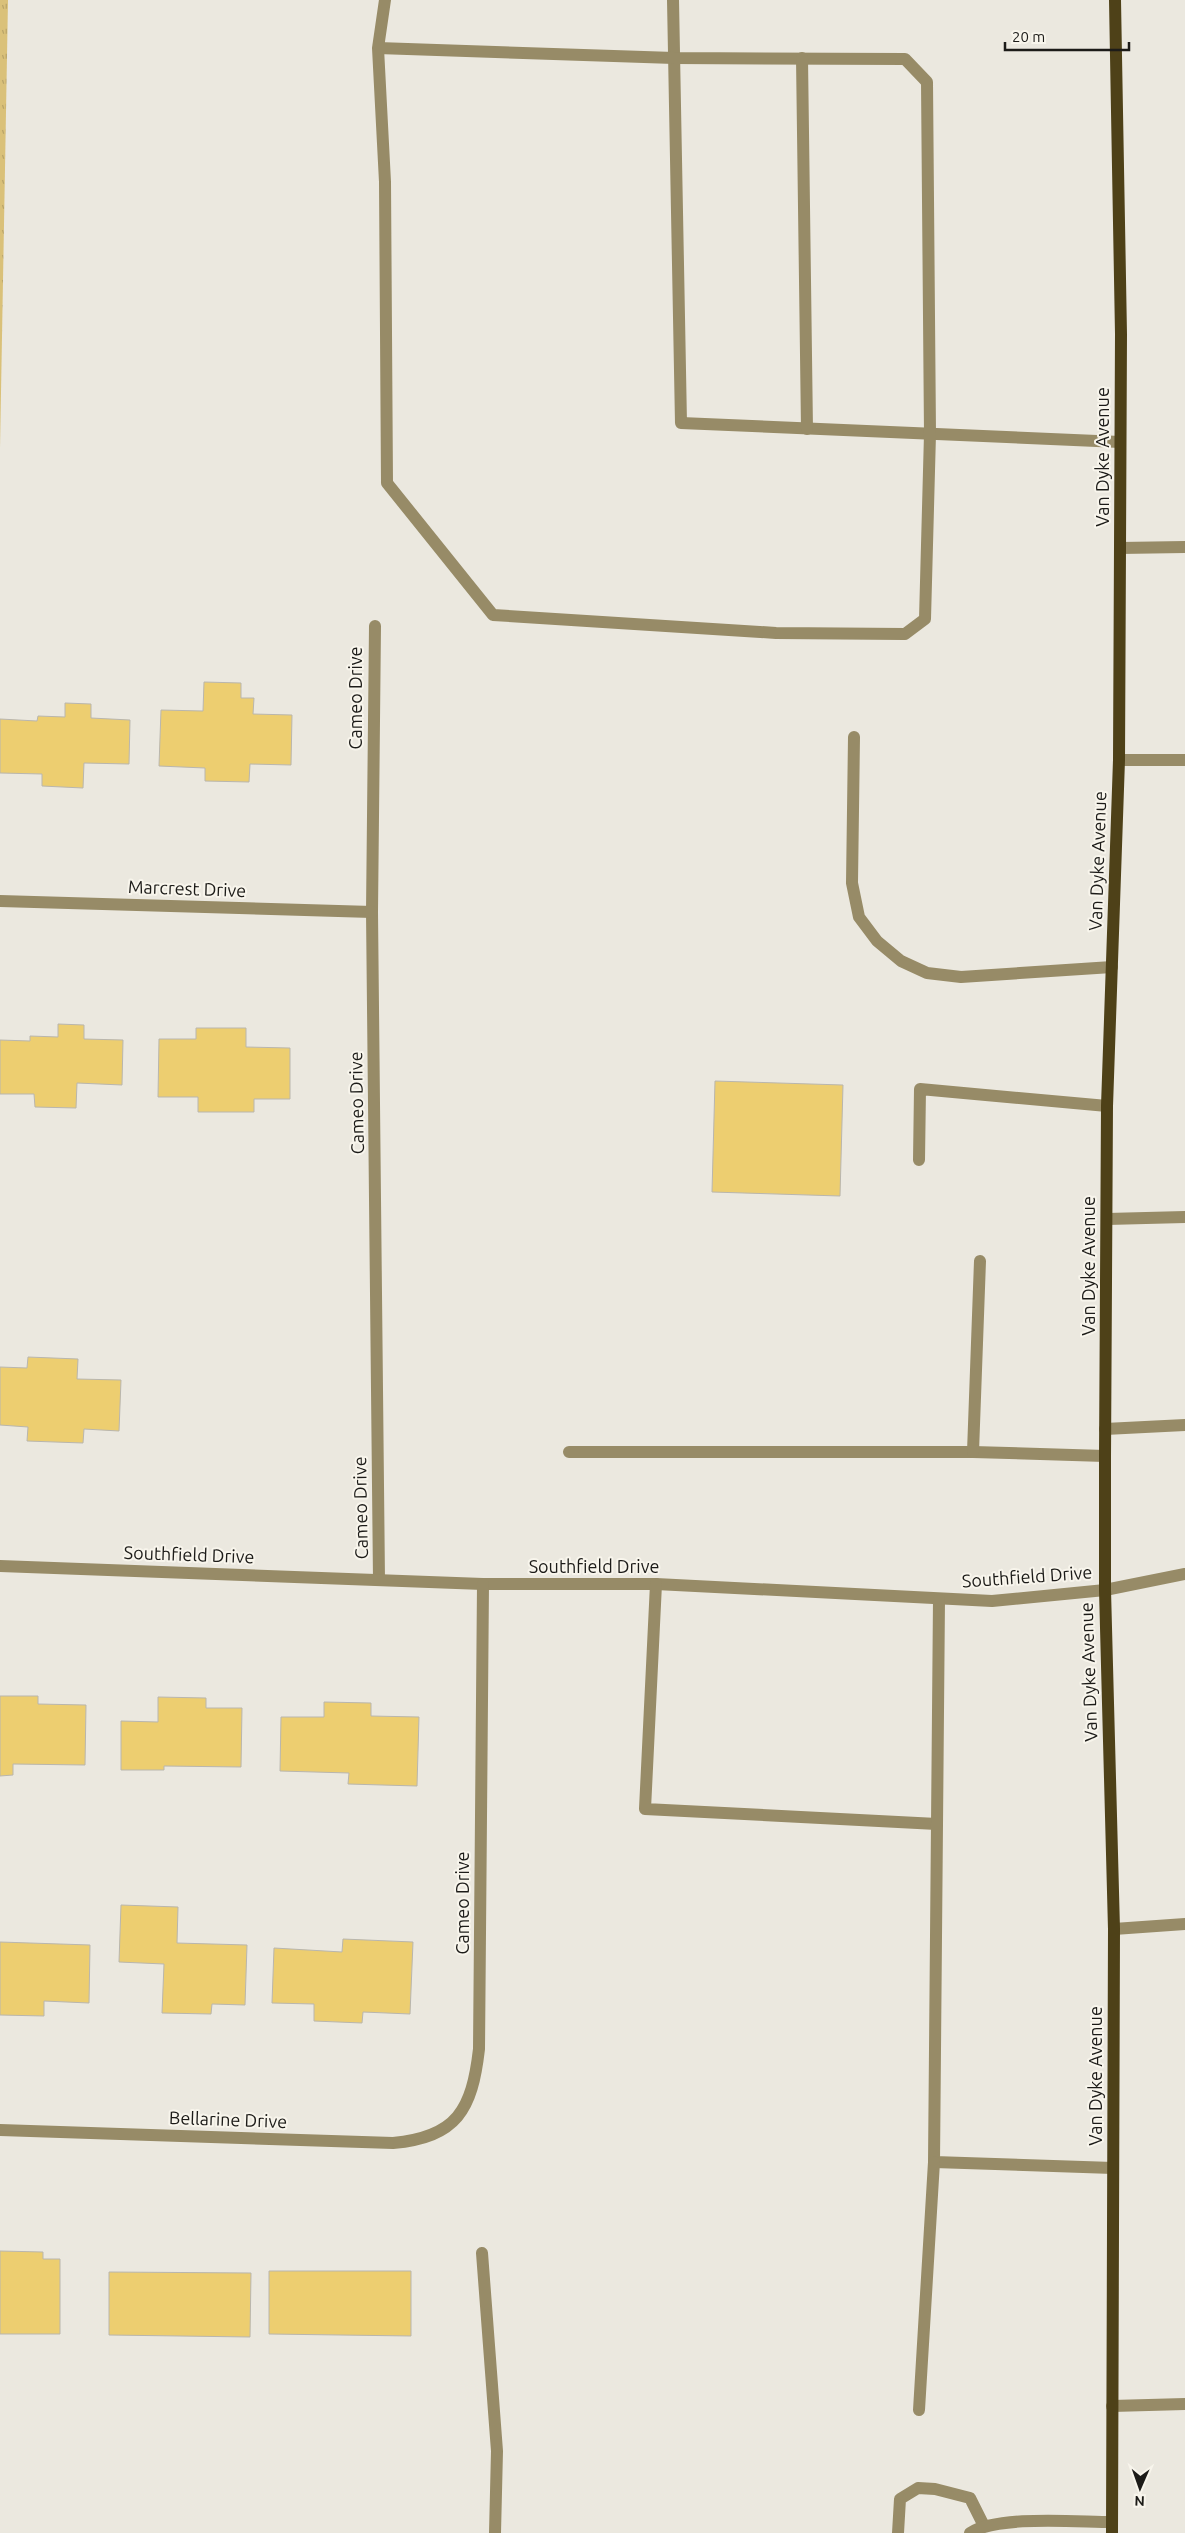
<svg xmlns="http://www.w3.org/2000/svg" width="1185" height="2533" viewBox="0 0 1185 2533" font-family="Ubuntu,sans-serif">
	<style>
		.park { fill: url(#park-tufts) }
		.building { fill: #edce70; stroke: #b9b6ae }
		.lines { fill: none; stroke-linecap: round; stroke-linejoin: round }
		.minor { stroke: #978b67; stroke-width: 12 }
		.major { stroke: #4e4118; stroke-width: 12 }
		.labels { text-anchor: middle; stroke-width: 4; stroke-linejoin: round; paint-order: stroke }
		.street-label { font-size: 18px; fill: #1c1b18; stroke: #f8f5ec }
	</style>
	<defs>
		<pattern id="park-tufts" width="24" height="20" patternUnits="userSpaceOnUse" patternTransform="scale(1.25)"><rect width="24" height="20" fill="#dac179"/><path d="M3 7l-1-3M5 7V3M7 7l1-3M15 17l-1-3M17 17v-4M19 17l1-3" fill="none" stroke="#baa568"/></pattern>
	</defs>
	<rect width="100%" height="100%" fill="#ebe8df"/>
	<polygon class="park" points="0,0 8,0 0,449"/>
	<g class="building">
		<polygon points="204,682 241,683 241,698 254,698 253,714 292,715 291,765 250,764 249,782 205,781 205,768 159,766 161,710 203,711"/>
		<polygon points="65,703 91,704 91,718 130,720 129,764 84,763 83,788 42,786 42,774 0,773 0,719 37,721 38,716 65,717"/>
		<polygon points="58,1024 84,1025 84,1039 123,1040 122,1085 77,1083 76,1108 35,1107 34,1094 0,1094 0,1040 30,1041 30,1036 58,1037"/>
		<polygon points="196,1028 246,1028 246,1047 290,1048 290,1099 254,1099 254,1112 198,1112 198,1097 158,1097 159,1039 196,1039"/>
		<polygon points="715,1081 843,1085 840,1196 712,1192"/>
		<polygon points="28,1357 78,1359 77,1379 121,1380 119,1431 84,1429 83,1443 27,1441 28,1427 0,1425 0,1367 27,1368"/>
		<polygon points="0,1696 38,1696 38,1704 86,1705 85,1765 13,1764 13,1775 0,1776"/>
		<polygon points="158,1697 206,1698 206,1708 242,1708 241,1767 164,1766 164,1770 121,1770 121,1721 158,1722"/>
		<polygon points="324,1702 371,1703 371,1716 419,1717 417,1786 348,1784 349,1773 280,1771 281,1717 324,1717"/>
		<polygon points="121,1905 178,1907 177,1943 247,1945 245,2005 212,2004 211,2014 162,2013 164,1964 119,1962"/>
		<polygon points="343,1939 413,1942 410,2014 363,2012 362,2023 314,2021 314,2004 272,2003 274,1948 342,1952"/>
		<polygon points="0,1942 90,1945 89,2003 44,2001 44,2016 0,2015"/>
		<polygon points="0,2251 43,2252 43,2259 60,2259 60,2334 0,2334"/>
		<polygon points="269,2271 411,2271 411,2336 269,2334"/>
		<polygon points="109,2272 251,2273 250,2337 109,2335"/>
	</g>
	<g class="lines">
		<g class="minor">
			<polyline points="673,0 681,423 1120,442"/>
			<polyline points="378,48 674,58 905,59 927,82 930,434 925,619 905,634 776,633 493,615 387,483 385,182 378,48 385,0"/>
			<polyline points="802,58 807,429"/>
			<polyline points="1120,548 1185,547"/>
			<polyline points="375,626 372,912 379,1580"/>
			<polyline points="854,737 852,883 859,917 877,941 901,961 927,973 961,977 1112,967"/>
			<polyline points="1119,760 1185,760"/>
			<polyline points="0,901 372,912"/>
			<polyline points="919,1160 920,1089 1107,1106"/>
			<polyline points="1107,1219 1185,1217"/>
			<polyline points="1105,1429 1185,1425"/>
			<polyline points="569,1452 973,1452 1105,1456"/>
			<polyline points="973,1452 980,1261"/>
			<polyline points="0,1566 483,1584 656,1584 992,1601 1105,1590 1185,1574"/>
			<polyline points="656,1584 645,1809 937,1824"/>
			<polyline points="939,1599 934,2162 1113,2168"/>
			<polyline points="1114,1929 1185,1924"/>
			<path d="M0,2130L393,2143C457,2137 472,2110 479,2049L483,1584"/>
			<polyline points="482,2253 497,2451 495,2533"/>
			<polyline points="1112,2406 1185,2404"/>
			<polyline points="919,2410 934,2162"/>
			<polyline points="898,2533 900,2499 918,2488 935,2489 970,2498 984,2526"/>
			<path d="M970,2533C999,2515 1076,2522 1112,2522"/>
		</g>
		<polyline class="major" points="1112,2533 1114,1929 1105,1590 1105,1456 1107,1106 1119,760 1121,334 1115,0"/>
	</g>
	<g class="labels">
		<g class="street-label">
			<text transform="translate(1103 457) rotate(-90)" y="6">Van Dyke Avenue</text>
			<text transform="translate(356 698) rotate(-90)" y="6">Cameo Drive</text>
			<text transform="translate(1098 861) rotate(-88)" y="6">Van Dyke Avenue</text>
			<text transform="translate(187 889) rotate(2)" y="6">Marcrest Drive</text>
			<text transform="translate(357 1103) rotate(-91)" y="6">Cameo Drive</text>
			<text transform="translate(1089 1266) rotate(-90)" y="6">Van Dyke Avenue</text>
			<text transform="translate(361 1508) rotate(-91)" y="6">Cameo Drive</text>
			<text transform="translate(189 1555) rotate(2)" y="6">Southfield Drive</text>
			<text x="594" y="1573">Southfield Drive</text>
			<text transform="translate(1027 1577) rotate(-4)" y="6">Southfield Drive</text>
			<text transform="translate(1089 1672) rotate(-92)" y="6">Van Dyke Avenue</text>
			<text transform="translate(463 1903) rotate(-90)" y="6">Cameo Drive</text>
			<text transform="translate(1096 2076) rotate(-90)" y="6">Van Dyke Avenue</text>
			<text transform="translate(228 2120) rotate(2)" y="6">Bellarine Drive</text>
		</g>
	</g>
	<g transform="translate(1140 2488) rotate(182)" stroke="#f8f5ec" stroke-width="4" paint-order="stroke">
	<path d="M0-4L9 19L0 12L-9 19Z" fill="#1c1b18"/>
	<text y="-8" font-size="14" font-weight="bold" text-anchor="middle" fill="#1c1b18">N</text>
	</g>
	<path d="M1005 42v8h124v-8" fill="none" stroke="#1c1b18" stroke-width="2.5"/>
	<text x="1012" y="42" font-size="15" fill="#1c1b18" stroke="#f8f5ec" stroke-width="4" paint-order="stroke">20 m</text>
</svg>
